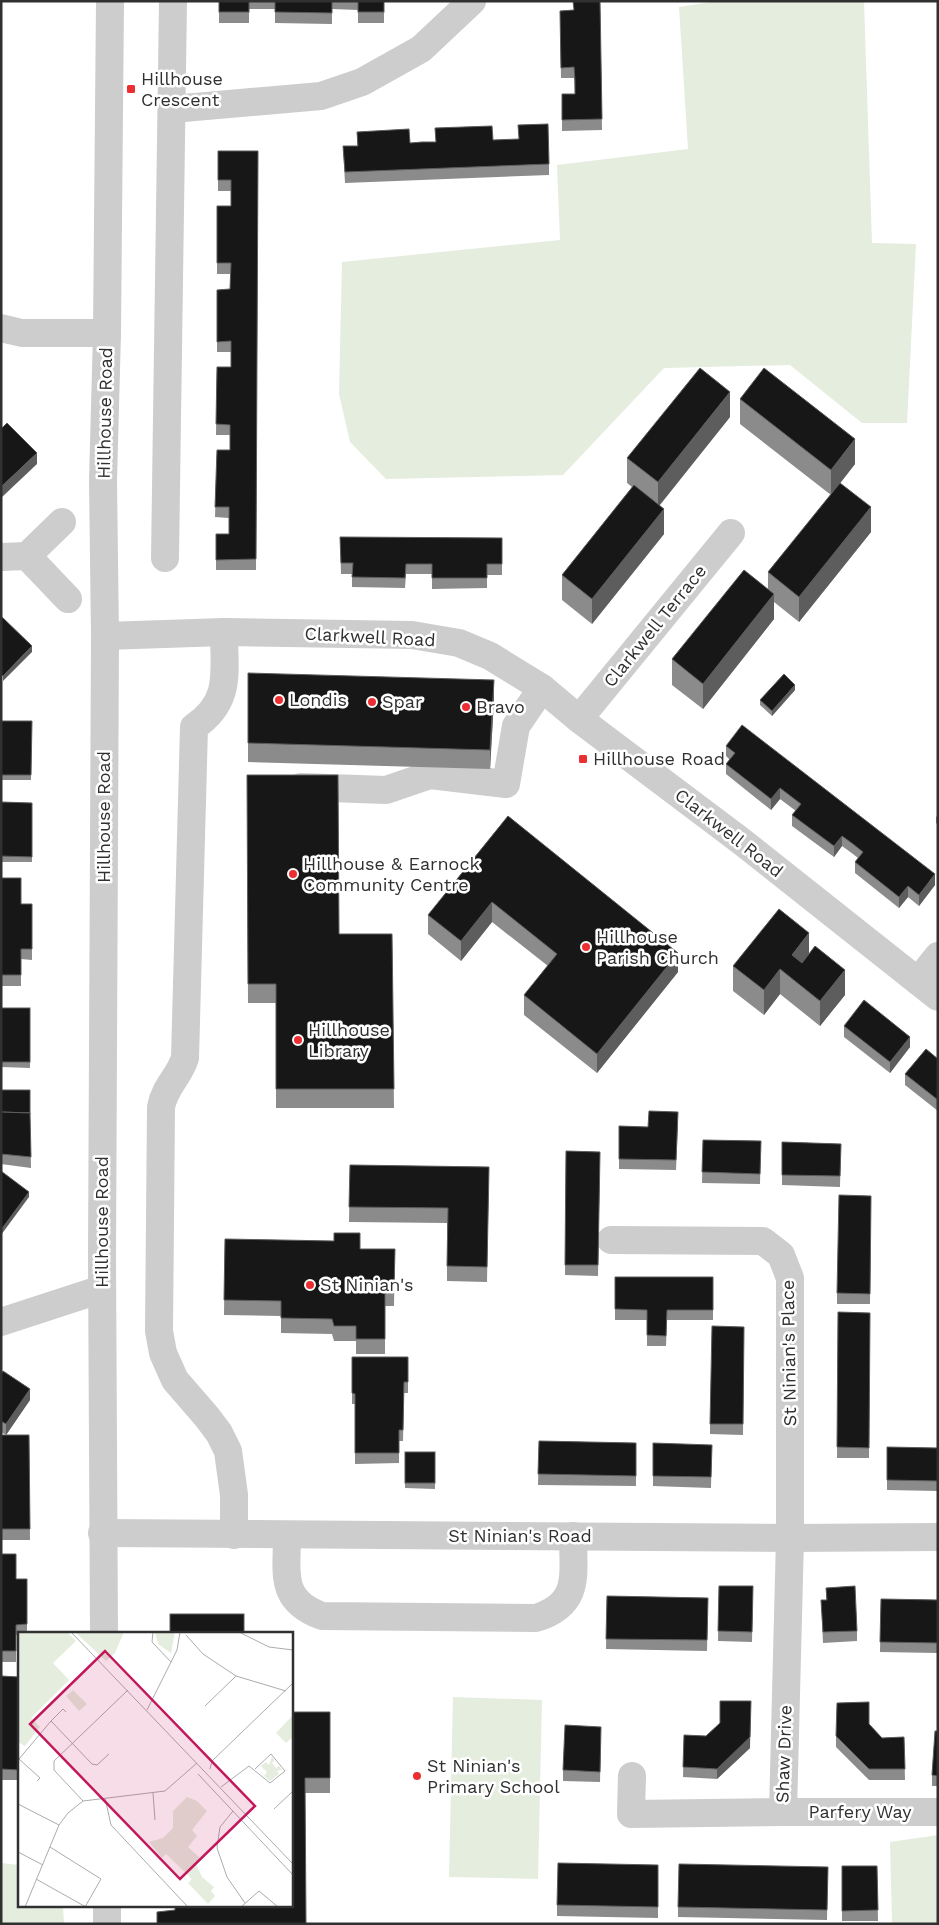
<svg xmlns="http://www.w3.org/2000/svg" width="939" height="1925" viewBox="0 0 939 1925" font-family="'Work Sans',sans-serif">
	<style>
		.green { fill: #e5edde }
		.lines { fill: none; stroke-linecap: round; stroke-linejoin: round }
		.minor { stroke: #cdcdcd; stroke-width: 28 }
		.wall { fill: #8b8b8b }
		.shaded-wall { fill: #5d5d5d }
		.building { fill: #171717; stroke: #5d5d5d }
		.poi-dot { fill: #eb2e32; stroke: #fff; stroke-width: 2 }
		.labels { text-anchor: middle; stroke-width: 5; stroke-linejoin: round; paint-order: stroke }
		.poi-label { font-size: 18px; fill: #303030; stroke: #fff; text-anchor: start }
		.street-label { font-size: 18px; fill: #303030; stroke: #fff }
		.inset-road { fill: none; stroke: #acacac; stroke-width: 1 }
		.view { fill: #c2185b; fill-opacity: 0.15; stroke: #c2185b; stroke-width: 2.5 }
		.inset-edge { fill: none; stroke: #303030; stroke-width: 2.5 }
	</style>
	<rect width="100%" height="100%" fill="#fff"/>
	<g class="green">
		<polygon points="717,1 864,1 872,243 916,244 907,423 862,423 790,365 664,368 563,475 386,479 350,442 339,394 342,262 560,240 557,165 688,149 679,7"/>
		<polygon points="453,1697 542,1700 538,1879 449,1877"/>
		<polygon points="938,1835 938,1924 892,1924 890,1842"/>
		<polygon points="1,1863 19,1865 19,1906 63,1906 64,1924 1,1924"/>
	</g>
	<g class="lines">
		<g class="minor">
			<polyline points="172,109 321,96 362,82 421,49 472,1"/>
			<polyline points="1,328 22,333 107,333"/>
			<polyline points="27,556 68,599"/>
			<polyline points="1,557 27,556 62,522"/>
			<polyline points="165,558 173,1"/>
			<path d="M224,632C224,673 232,701 194,727L185,1058C179,1077 165,1086 161,1107L159,1331L163,1353L175,1380L207,1417L219,1433L228,1451L234,1495V1535"/>
			<polyline points="105,636 224,632 412,635 459,643 490,656 542,688 579,719 741,841 938,997"/>
			<polyline points="579,719 731,533"/>
			<polyline points="301,787 386,790 430,775 506,784 516,726 542,688"/>
			<polyline points="918,981 938,956"/>
			<polyline points="611,1240 763,1241 781,1255 790,1278 790,1538 783,1812 631,1814 632,1776"/>
			<polyline points="1,1322 102,1289"/>
			<polyline points="102,1533 790,1538 938,1537"/>
			<path d="M287,1535C287,1574 279,1600 322,1616L536,1618C581,1604 573,1575 573,1536"/>
			<polyline points="104,1634 102,1257 105,636 103,481 107,333 110,1"/>
			<polyline points="783,1812 938,1812"/>
			<polyline points="107,1906 107,1924"/>
		</g>
	</g>
	<g class="wall">
		<polygon points="219,1 384,1 384,23 358,23 358,10 332,9 332,24 275,23 275,9 249,9 249,23 219,23"/>
		<polygon points="600,1 602,130 562,131 562,94 575,94 574,78 561,78 560,11 573,10"/>
		<polygon points="435,128 493,140 549,164 549,175 345,183 343,146 357,146 357,132 410,143 436,142"/>
		<polygon points="218,151 258,151 256,570 216,570 216,534 229,534 229,518 215,517 217,450 230,450 230,435 216,435 217,367 231,367 231,352 217,352 217,290 230,289 230,274 217,274 217,206 231,206 231,191 218,191"/>
		<polygon points="740,399 855,464 840,483 871,532 799,622 774,602 774,619 703,709 672,685 672,659 768,589 768,572 831,495 740,424"/>
		<polygon points="730,417 660,505 664,534 592,624 562,600 562,575 632,487 627,483 627,458"/>
		<polygon points="340,537 502,538 502,575 487,575 487,588 432,589 432,574 406,574 405,588 352,587 352,574 341,574"/>
		<polygon points="248,673 494,700 490,769 248,762"/>
		<polygon points="795,690 772,716 760,705 760,700"/>
		<polygon points="1,721 32,721 31,780 1,780"/>
		<polygon points="726,746 935,885 919,906 908,897 899,908 855,873 855,862 858,858 853,854 842,846 834,857 792,826 792,815 796,811 780,799 771,810 726,774 726,764 730,760 726,756"/>
		<polygon points="247,775 339,934 392,934 394,1108 276,1108 276,1003 248,1003"/>
		<polygon points="1,802 32,803 32,862 1,862"/>
		<polygon points="938,815 938,825 936,823 936,817"/>
		<polygon points="508,816 678,972 597,1073 524,1015 524,995 548,966 492,922 461,961 428,934 428,915"/>
		<polygon points="1,878 21,904 32,904 32,960 21,959 21,986 1,986"/>
		<polygon points="809,953 845,995 820,1026 780,994 764,1015 733,991 733,966"/>
		<polygon points="1,1008 30,1008 30,1068 1,1067"/>
		<polygon points="844,1026 910,1047 890,1073 844,1037"/>
		<polygon points="938,1059 938,1111 905,1085 905,1074"/>
		<polygon points="1,1090 30,1116 31,1168 1,1164"/>
		<polygon points="678,1123 676,1170 619,1169 619,1126 648,1127"/>
		<polygon points="703,1140 761,1141 760,1184 702,1183"/>
		<polygon points="782,1142 841,1144 840,1187 782,1185"/>
		<polygon points="566,1151 600,1152 598,1276 565,1275"/>
		<polygon points="350,1165 489,1167 487,1282 447,1281 447,1223 349,1222"/>
		<polygon points="871,1196 870,1304 837,1304 837,1293"/>
		<polygon points="225,1239 360,1249 395,1249 394,1306 385,1306 385,1354 356,1354 356,1341 334,1341 332,1334 281,1333 281,1316 224,1315"/>
		<polygon points="615,1277 713,1277 713,1320 667,1320 666,1346 647,1346 647,1320 615,1320"/>
		<polygon points="838,1312 870,1313 869,1458 837,1458"/>
		<polygon points="744,1327 743,1435 710,1434 710,1424"/>
		<polygon points="352,1357 408,1357 408,1393 404,1393 403,1441 399,1441 399,1463 355,1464 355,1404 352,1404"/>
		<polygon points="1,1374 30,1400 6,1435 1,1432"/>
		<polygon points="1,1435 29,1435 30,1540 1,1540"/>
		<polygon points="539,1441 636,1443 636,1486 538,1485"/>
		<polygon points="712,1445 711,1488 653,1486 653,1476"/>
		<polygon points="887,1447 938,1448 938,1491 887,1490"/>
		<polygon points="405,1452 435,1452 435,1489 405,1488"/>
		<polygon points="1,1554 16,1579 27,1624 27,1634 19,1634 19,1635 16,1635 16,1662 1,1662"/>
		<polygon points="719,1586 753,1586 752,1642 718,1641"/>
		<polygon points="826,1588 857,1631 857,1641 823,1643 821,1600 826,1600"/>
		<polygon points="607,1596 708,1598 707,1651 606,1649"/>
		<polygon points="881,1599 938,1600 938,1653 880,1652"/>
		<polygon points="1,1676 19,1677 19,1780 1,1780"/>
		<polygon points="291,1712 330,1712 330,1793 305,1793 175,1910"/>
		<polygon points="869,1724 882,1738 904,1737 905,1780 869,1780 836,1747 836,1736"/>
		<polygon points="938,1731 938,1786 932,1786 932,1775"/>
		<polygon points="684,1735 750,1748 717,1779 683,1777"/>
		<polygon points="601,1737 600,1782 563,1781 563,1770"/>
		<polygon points="658,1865 658,1918 557,1916 557,1905"/>
		<polygon points="842,1866 877,1866 878,1921 842,1921"/>
		<polygon points="828,1867 827,1920 678,1917 678,1907"/>
	</g>
	<g class="shaded-wall">
		<polygon points="730,392 730,417 658,507 658,482"/>
		<polygon points="855,439 855,464 831,495 831,470"/>
		<polygon points="37,453 37,464 1,498 1,487"/>
		<polygon points="871,507 871,532 799,622 799,597"/>
		<polygon points="664,509 664,534 592,624 592,599"/>
		<polygon points="774,594 774,619 703,709 703,684"/>
		<polygon points="32,646 32,652 3,681 3,676"/>
		<polygon points="494,680 494,700 490,769 490,750"/>
		<polygon points="795,685 795,690 772,716 772,711"/>
		<polygon points="780,788 780,799 771,810 771,799"/>
		<polygon points="842,836 842,846 834,857 834,846"/>
		<polygon points="935,874 935,885 919,906 919,895"/>
		<polygon points="908,886 908,897 899,908 899,897"/>
		<polygon points="492,902 492,922 461,961 461,941"/>
		<polygon points="809,933 809,958 792,980 792,955"/>
		<polygon points="678,953 678,972 597,1073 597,1054"/>
		<polygon points="780,969 780,994 764,1015 764,990"/>
		<polygon points="845,970 845,995 820,1026 820,1001"/>
		<polygon points="910,1037 910,1047 890,1073 890,1062"/>
		<polygon points="29,1192 29,1197 1,1235 1,1230"/>
		<polygon points="30,1389 30,1400 6,1435 6,1424"/>
		<polygon points="751,1701 750,1748 717,1779 717,1769"/>
	</g>
	<g class="building">
		<rect x="219" y="1" width="30" height="11"/>
		<polygon points="275,1 332,1 332,13 275,12"/>
		<rect x="358" y="1" width="26" height="11"/>
		<polygon points="573,1 600,1 602,119 562,120 562,94 575,94 575,81 574,67 561,68 560,11 574,10"/>
		<polygon points="548,124 549,164 345,172 343,146 358,146 357,132 409,129 410,143 422,142 436,142 435,128 492,126 493,140 519,139 518,125"/>
		<polygon points="218,151 258,151 256,559 216,560 216,534 229,534 229,507 215,507 217,450 230,450 230,425 216,424 217,367 231,367 231,341 217,342 217,290 230,289 231,263 217,263 217,206 231,206 231,180 218,180"/>
		<polygon points="700,368 730,392 658,482 627,458"/>
		<polygon points="764,368 855,439 831,470 740,399"/>
		<polygon points="7,423 37,453 1,487 1,429"/>
		<polygon points="840,483 871,507 799,597 768,572"/>
		<polygon points="634,485 664,509 592,599 562,575"/>
		<polygon points="340,537 502,538 502,564 487,564 487,578 432,578 432,564 406,564 405,578 352,577 353,563 341,563"/>
		<polygon points="744,570 774,594 703,684 672,659"/>
		<polygon points="1,616 32,646 3,676 1,674"/>
		<polygon points="248,673 494,680 490,750 248,743"/>
		<polygon points="784,674 795,685 772,711 760,700"/>
		<polygon points="1,721 32,721 31,775 1,775"/>
		<polygon points="742,725 935,874 919,895 908,886 899,897 855,862 863,852 853,844 842,836 834,846 792,815 801,804 780,788 771,799 726,764 735,753 726,746"/>
		<polygon points="247,775 338,775 339,934 392,934 394,1089 276,1089 276,984 248,984"/>
		<polygon points="1,802 32,803 32,857 1,856"/>
		<polygon points="508,816 678,953 597,1054 524,995 557,954 492,902 461,941 428,915"/>
		<polygon points="1,878 21,878 21,904 32,904 32,949 21,949 21,975 1,975"/>
		<polygon points="779,909 809,933 792,955 802,963 815,946 845,970 820,1001 780,969 764,990 733,966"/>
		<polygon points="864,1000 910,1037 890,1062 844,1026"/>
		<rect x="1" y="1008" width="29" height="54"/>
		<polygon points="926,1049 938,1059 938,1100 905,1074"/>
		<polygon points="1,1090 30,1090 30,1114 30,1113 1,1112"/>
		<polygon points="649,1111 678,1112 676,1160 619,1159 619,1126 648,1127"/>
		<polygon points="1,1112 30,1113 31,1157 1,1154"/>
		<polygon points="703,1140 761,1141 760,1174 702,1172"/>
		<polygon points="782,1142 841,1144 840,1176 782,1175"/>
		<polygon points="566,1151 600,1152 598,1265 565,1265"/>
		<polygon points="350,1165 489,1167 487,1267 447,1266 448,1208 349,1207"/>
		<polygon points="1,1171 29,1192 1,1230"/>
		<polygon points="839,1195 871,1196 870,1294 837,1293"/>
		<polygon points="334,1233 360,1233 360,1249 395,1249 394,1290 385,1290 385,1339 356,1339 356,1326 334,1326 332,1319 281,1318 281,1301 224,1300 225,1239 334,1241"/>
		<polygon points="615,1277 713,1277 713,1310 667,1310 666,1336 647,1335 647,1310 615,1309"/>
		<polygon points="838,1312 870,1313 869,1448 837,1447"/>
		<polygon points="712,1326 744,1327 743,1424 710,1424"/>
		<polygon points="352,1357 408,1357 408,1382 404,1382 403,1430 399,1430 399,1453 355,1453 355,1394 352,1393"/>
		<polygon points="3,1371 30,1389 6,1424 1,1421 1,1374"/>
		<polygon points="1,1435 29,1435 30,1529 1,1529"/>
		<polygon points="539,1441 636,1443 636,1476 538,1474"/>
		<polygon points="653,1443 712,1445 711,1477 653,1476"/>
		<polygon points="887,1447 938,1448 938,1481 887,1480"/>
		<rect x="405" y="1452" width="30" height="31"/>
		<polygon points="1,1554 16,1554 16,1579 27,1579 27,1624 16,1625 16,1651 1,1651"/>
		<polygon points="719,1586 753,1586 752,1632 718,1631"/>
		<polygon points="855,1586 857,1631 823,1632 821,1600 827,1600 826,1588"/>
		<polygon points="607,1596 708,1598 707,1640 606,1639"/>
		<polygon points="881,1599 938,1600 938,1643 880,1642"/>
		<rect x="170" y="1614" width="74" height="20"/>
		<polygon points="1,1676 19,1677 19,1770 1,1769"/>
		<polygon points="720,1701 751,1701 750,1737 717,1769 683,1767 684,1735 706,1736 720,1723"/>
		<polygon points="869,1702 869,1724 882,1738 904,1737 905,1769 869,1769 836,1736 837,1703"/>
		<polygon points="291,1712 330,1712 330,1778 305,1778 306,1924 157,1924 157,1912 175,1910 175,1906 291,1906"/>
		<polygon points="565,1725 601,1727 600,1772 563,1770"/>
		<polygon points="935,1731 938,1731 938,1776 932,1775"/>
		<polygon points="558,1863 658,1865 658,1907 557,1905"/>
		<polygon points="679,1864 828,1867 827,1910 678,1907"/>
		<polygon points="842,1866 877,1866 878,1910 842,1911"/>
	</g>
	<g class="poi-dot">
		<rect x="126" y="84" width="10" height="10" rx="2.5"/>
		<circle cx="279" cy="700" r="5"/>
		<circle cx="372" cy="702" r="5"/>
		<circle cx="466" cy="707" r="5"/>
		<rect x="578" y="754" width="10" height="10" rx="2.5"/>
		<circle cx="293" cy="874" r="5"/>
		<circle cx="586" cy="947" r="5"/>
		<circle cx="298" cy="1040" r="5"/>
		<circle cx="310" cy="1285" r="5"/>
		<circle cx="417" cy="1776" r="5"/>
	</g>
	<g class="labels">
		<g class="poi-label">
			<text x="141" y="85">Hillhouse<tspan x="141" dy="21">Crescent</tspan></text>
			<text x="289" y="706">Londis</text>
			<text x="382" y="708">Spar</text>
			<text x="476" y="713">Bravo</text>
			<text x="593" y="765">Hillhouse Road</text>
			<text x="303" y="870">Hillhouse &amp; Earnock<tspan x="303" dy="21">Community Centre</tspan></text>
			<text x="596" y="943">Hillhouse<tspan x="596" dy="21">Parish Church</tspan></text>
			<text x="308" y="1036">Hillhouse<tspan x="308" dy="21">Library</tspan></text>
			<text x="320" y="1291">St Ninian's</text>
			<text x="427" y="1772">St Ninian's<tspan x="427" dy="21">Primary School</tspan></text>
		</g>
		<g class="street-label">
			<text transform="translate(105 413) rotate(-89)" y="6">Hillhouse Road</text>
			<text transform="translate(655 626) rotate(-51)" y="6">Clarkwell Terrace</text>
			<text transform="translate(370 637) rotate(3)" y="6">Clarkwell Road</text>
			<text transform="translate(104 817) rotate(-90)" y="6">Hillhouse Road</text>
			<text transform="translate(729 833) rotate(38)" y="6">Clarkwell Road</text>
			<text transform="translate(102 1222) rotate(-90)" y="6">Hillhouse Road</text>
			<text transform="translate(789 1353) rotate(-91)" y="6">St Ninian's Place</text>
			<text x="520" y="1542">St Ninian's Road</text>
			<text transform="translate(784 1754) rotate(-88)" y="6">Shaw Drive</text>
			<text x="860" y="1818">Parfery Way</text>
		</g>
	</g>
	<g transform="translate(18 1632)">
		<rect width="275" height="275" fill="#fff"/>
		<path d="M0,0H49L58,9L35,31L51,48L13,86L22,95L7,114L0,110ZM57,0H106L97,21L88,29ZM137,0H157L153,21L140,12ZM55,58L69,72L61,79L48,64ZM275,83V105L268,111L258,101ZM254,125L257,128L254,131L258,136L261,134L264,138L259,139L261,142L252,149L246,144L249,140L243,134L248,130L251,133ZM169,165L179,169L189,179L174,198L179,204L170,215L182,226L178,232L184,245L196,255L193,259L197,264L190,272L170,251L174,247L148,222L144,226L131,210L145,206L155,196V179Z" fill="#e5edde"/>
		<path class="inset-road" d="M53,0L275,232M135,0L134,10L153,30M221,0L251,15L275,18M168,3L185,22L218,44L268,59M187,74L218,44M129,78L159,18L162,0M48,80L45,77L33,89L74,132L79,133L91,122M192,137L194,129L275,51M180,142L275,243M19,149L22,146L1,127L33,89M203,155L231,134L252,151L267,139L253,122L237,137M135,161L137,188M87,166L93,193L170,275M65,169L36,138V129L110,58M0,172L41,193M256,177L275,159M215,179L202,195L199,216L209,245L227,271M32,215L83,247L67,275M0,220L25,233M18,247L68,275M7,275L41,193L50,181L65,169L147,159L179,131M223,275L241,259L260,275"/>
		<path class="view" d="M87,19L237,174L162,247L12,92Z"/>
		<rect width="275" height="275" class="inset-edge"/>
	</g>
	<rect width="939" height="1925" fill="none" stroke="#303030" stroke-width="5"/>
</svg>
